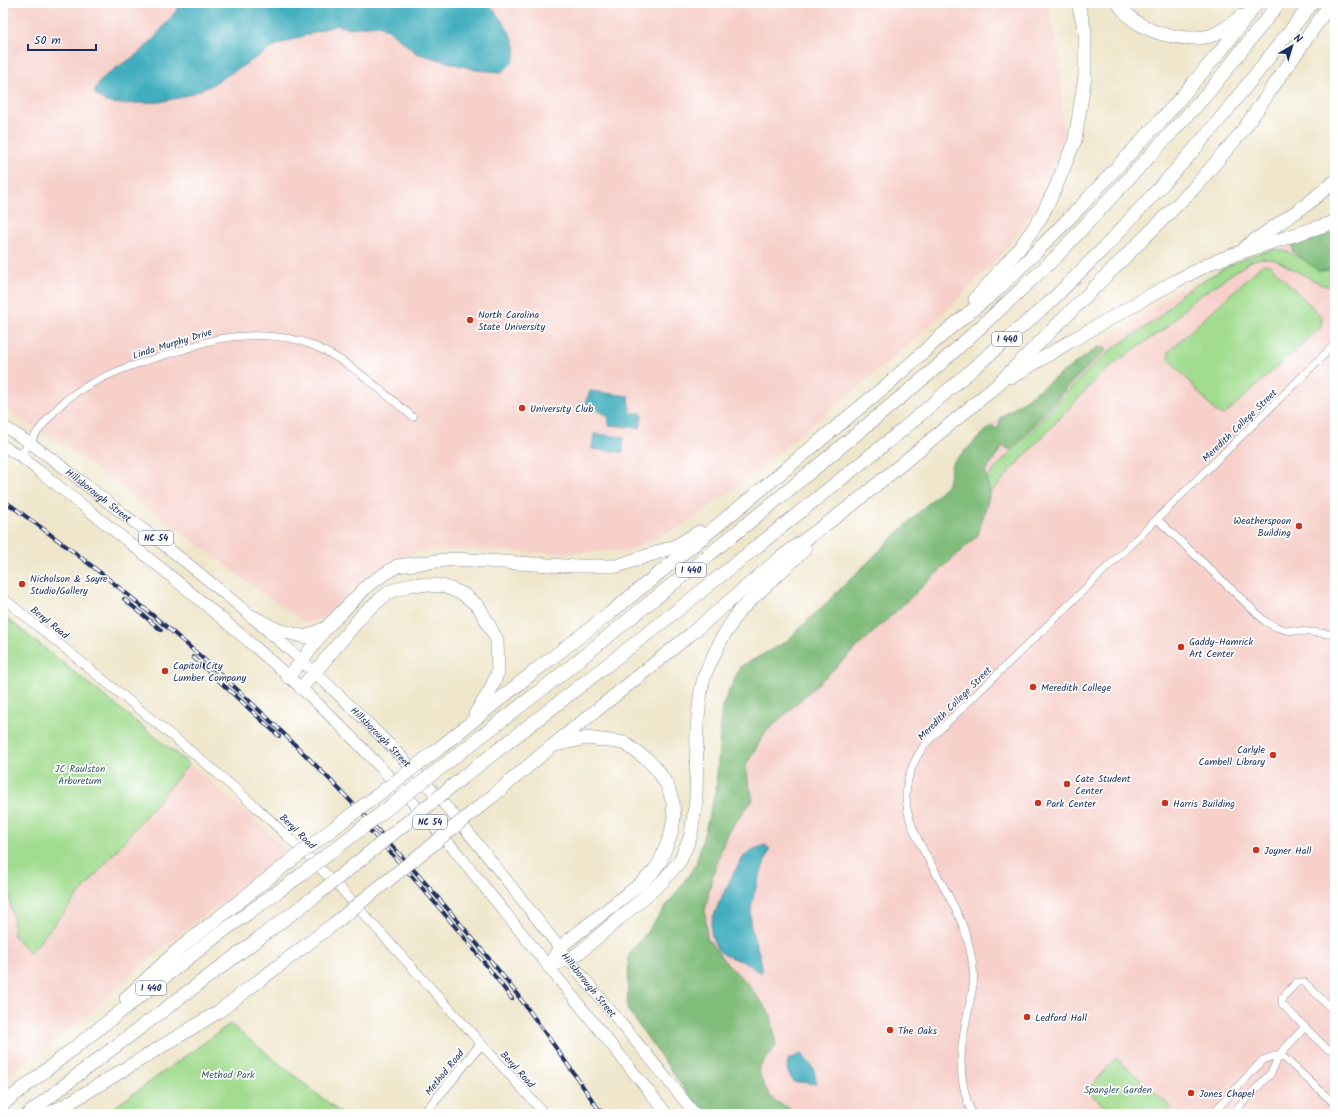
<svg xmlns="http://www.w3.org/2000/svg" width="1338" height="1117" viewBox="0 0 1338 1117" font-family="Kalam,sans-serif">
	<style>
		.built { fill: #f7d0ca }
		.green { fill: #a1dc8f; stroke: #5e8676 }
		.forest { fill: #80bc7a; stroke: #4e766c }
		.water { fill: #40aebd; stroke: #2e6e8e }
		.lines { fill: none; stroke-linecap: round; stroke-linejoin: round }
		.minor-casing { stroke: #858a94; stroke-width: 8 }
		.tertiary-casing { stroke: #858a94; stroke-width: 10 }
		.primary-casing { stroke: #858a94; stroke-width: 12 }
		.motorway-casing { stroke: #858a94; stroke-width: 14 }
		.minor { stroke: #fff; stroke-width: 7 }
		.tertiary { stroke: #fff; stroke-width: 9 }
		.primary { stroke: #fff; stroke-width: 11 }
		.motorway { stroke: #fff; stroke-width: 13 }
		.rail-casing { stroke: #1b2f5e; stroke-width: 4 }
		.rail { stroke: #fff; stroke-width: 2.5; stroke-dasharray: 8; stroke-linecap: butt }
		.motorway-bridge-casing { stroke: #858a94; stroke-width: 14; stroke-linecap: butt }
		.motorway-bridge { stroke: #fff; stroke-width: 13 }
		.poi-dot { fill: #c8321e; stroke: #fff; stroke-width: 1.5 }
		.labels { text-anchor: middle; stroke-width: 3.5; stroke-linejoin: round; paint-order: stroke }
		.shield { fill: #fff; stroke: #5f6d8e; stroke-width: 1 }
		.shield-label { font-size: 9px; font-weight: bold; fill: #1b2f5e }
		.poi-label { font-size: 10px; fill: #1b2f5e; stroke: #fff; text-anchor: start }
		.street-label { font-size: 10px; fill: #1b2f5e; stroke: #fff }
		.park-label { font-size: 10px; fill: #3c5a6a; stroke: #fff }
	</style>
	<rect width="100%" height="100%" fill="#fff"/>
	<filter id="ink" filterUnits="userSpaceOnUse"><feTurbulence type="fractalNoise" baseFrequency=".025" numOctaves="2"/><feDisplacementMap in="SourceGraphic" scale="8" xChannelSelector="R" yChannelSelector="G"/><feConvolveMatrix kernelMatrix="1 2 1 2 8 2 1 2 1" color-interpolation-filters="sRGB"/></filter>
	<filter id="wash" filterUnits="userSpaceOnUse"><feTurbulence type="fractalNoise" baseFrequency=".012" numOctaves="4" result="noise"/><feDisplacementMap in="SourceGraphic" scale="16" xChannelSelector="R" yChannelSelector="G"/><feGaussianBlur stdDeviation="0.9" result="paint"/><feColorMatrix in="noise" values="0 0 0 0 0 0 0 0 0 0 0 0 0 0 0 0 0 1.4 0 .05"/><feComposite in="paint" operator="in"/></filter>
	<g filter="url(#wash)">
		<rect width="100%" height="100%" fill="#efe6cb"/>
		<g class="built">
			<polygon points="3,3 1047,3 1061,61 1063,144 1040,198 1012,242 963,295 909,345 732,491 687,523 631,550 565,553 433,549 391,558 349,590 327,615 308,624 271,599 64,445 3,408"/>
			<polygon points="1335,233 1335,1114 702,1114 627,1009 629,955 677,892 696,864 716,790 722,706 740,667 787,641 948,484 952,463 1001,417 1176,291 1292,244"/>
			<polygon points="3,615 189,764 261,825 285,850 231,896 193,923 126,979 89,1014 3,1079"/>
		</g>
		<g class="green">
			<polygon points="1276,249 1288,252 1301,259 1312,250 1335,250 1335,287 1322,285 1276,260 1261,258 1251,261 1192,301 1167,327 1117,361 1098,377 974,510 800,673 759,716 734,762 730,771 727,812 718,853 677,953 677,973 681,984 774,1114 759,1114 677,1000 655,1017 645,1004 636,983 665,977 664,963 668,942 707,846 716,804 719,766 723,756 749,709 792,664 965,501 1080,378 1109,351 1159,318 1181,294 1228,266 1253,255"/>
			<polygon points="1263,264 1270,265 1322,317 1321,327 1224,415 1216,412 1169,359 1168,352"/>
			<polygon points="3,615 189,764 30,953 14,936 13,917 7,887 3,884"/>
			<polygon points="230,1024 342,1114 105,1114"/>
			<polygon points="1116,1058 1172,1108 1166,1114 1113,1114 1087,1091"/>
		</g>
		<g class="forest">
			<polygon points="1335,233 1335,269 1319,271 1293,252 1292,244"/>
			<path d="M1098,347L1107,349L1071,383L1011,450L1003,446L985,472L990,493L978,535L765,733L746,765L748,780L753,800L727,833L712,878L705,911L707,938L722,958L747,983L771,1015L776,1046L758,1069C762,1081 766,1094 777,1102C784,1106 791,1107 795,1114H702L627,1009L629,955L677,892L696,864L716,790L722,706L740,667L787,641L948,484L952,463L991,426L998,429L1001,417Z"/>
		</g>
		<g class="water">
			<path d="M182,3H488C499,17 523,43 513,61C510,66 505,69 501,72L476,70L416,53L391,32L379,25L346,28L338,25L324,29L277,45L210,86L183,97L160,102L121,104L106,102L94,93C101,71 126,65 142,50C157,37 169,19 182,3Z"/>
			<polygon points="590,391 629,396 630,411 632,413 641,413 642,415 640,428 609,425 608,416 585,403"/>
			<polygon points="594,434 624,437 623,452 592,449"/>
			<path d="M766,845L770,849C762,868 747,907 751,927C754,942 763,957 762,972C754,972 751,964 744,962C737,959 725,957 719,951C714,945 710,933 711,925C712,914 738,862 746,854C752,849 759,847 766,845Z"/>
			<path d="M801,1054C810,1063 817,1071 816,1084L801,1082L795,1083C788,1075 785,1069 789,1059Z"/>
		</g>
	</g>
	<g filter="url(#ink)">
		<g class="lines">
			<g class="minor-casing">
				<g id="minor">
					<path d="M20,456C33,437 48,416 66,400C97,375 141,362 179,351C192,347 206,341 219,339C245,334 285,334 309,344C348,359 380,390 413,417"/>
					<polyline points="1157,519 1266,622 1276,627 1286,630 1321,633 1335,635"/>
					<polyline points="1335,1012 1304,982 1297,982 1282,998 1282,1004 1327,1049 1332,1050 1335,1048"/>
					<polyline points="1280,1054 1335,1104"/>
					<path d="M972,1114C965,1097 961,1080 961,1061C961,1035 969,1011 973,986C975,971 971,952 967,938C959,912 944,888 931,864C919,842 905,819 906,793C907,774 915,758 926,743L1157,519L1335,344"/>
					<polyline points="1212,1114 1263,1060 1280,1054"/>
					<polyline points="1232,1114 1271,1073 1280,1054 1305,1027"/>
				</g>
			</g>
			<g class="tertiary-casing">
				<g id="tertiary">
					<polyline points="3,598 209,766 256,807 286,835 340,888 545,1114"/>
					<polyline points="424,1114 481,1044"/>
				</g>
			</g>
			<g class="primary-casing">
				<g id="primary">
					<path id="s1" d="M3,426C45,451 83,483 122,513C217,584 307,661 390,745C456,812 512,888 570,961C611,1012 654,1062 695,1114"/>
					<path d="M3,446L20,456C115,531 210,605 300,687C356,738 408,796 458,854L667,1114"/>
				</g>
			</g>
			<g class="motorway-casing">
				<g id="motorway">
					<path d="M1118,3C1134,28 1164,38 1192,38C1199,38 1207,37 1213,35C1224,30 1233,23 1241,16"/>
					<polyline points="1246,246 1306,205 1335,181"/>
					<polyline points="975,299 1019,249 1040,219 1055,189 1075,140 1085,76 1085,31 1078,3"/>
					<polyline points="1012,377 1069,342 1176,281 1211,263 1232,255 1335,222"/>
					<polyline points="251,616 278,630 305,637 326,628"/>
					<polyline points="288,677 302,661 326,628 369,584 397,566 454,559 565,566 617,566 676,546 699,532"/>
					<polyline points="301,688 315,672 364,613 389,592 412,584 443,586 463,594 479,607 497,640 498,672 490,691 475,714"/>
					<polyline points="437,750 536,670 609,614 746,502 888,384 950,328 996,291 1036,252 1082,205 1172,108 1223,48 1257,3"/>
					<polyline points="448,762 554,680 768,507 930,373 997,312 1055,258 1208,93 1279,3"/>
					<polyline points="462,778 679,609 901,431 1050,302 1104,248 1186,159 1225,113 1312,3"/>
					<polyline points="494,795 552,746 691,634 780,558 852,505 994,388 1193,189 1241,133 1331,3"/>
					<polyline points="549,966 569,959 580,952 662,882 680,861 691,835 696,799 697,726 701,690 705,674 721,640 739,611 805,549"/>
					<polyline points="549,966 560,947 640,884 652,873 660,862 671,834 674,818 673,803 668,787 659,772 648,760 624,743 587,738 555,745"/>
					<polyline points="126,998 179,949 289,862"/>
					<polyline points="3,1104 219,934 301,875"/>
					<polyline points="28,1114 84,1070 318,894"/>
					<polyline points="48,1114 66,1105 218,1012 335,923"/>
				</g>
			</g>
			<use href="#minor" class="minor"/>
			<use href="#tertiary" class="tertiary"/>
			<use href="#primary" class="primary"/>
			<use href="#motorway" class="motorway"/>
			<g class="rail-casing">
				<g id="rail">
					<path d="M3,500C189,631 353,790 495,966C533,1013 567,1064 602,1114"/>
					<polyline points="124,599 161,630"/>
					<polyline points="193,657 279,736"/>
					<path d="M362,822C415,878 466,937 512,999"/>
				</g>
			</g>
			<use href="#rail" class="rail"/>
			<g class="motorway-bridge-casing">
				<g id="motorway-bridge">
					<polyline points="289,862 437,750"/>
					<polyline points="301,875 448,762"/>
					<polyline points="318,894 462,778"/>
					<polyline points="335,923 494,795"/>
				</g>
			</g>
			<use href="#motorway-bridge" class="motorway-bridge"/>
		</g>
	</g>
	<g class="poi-dot">
		<circle cx="470" cy="320" r="4"/>
		<circle cx="522" cy="408" r="4"/>
		<circle cx="1299" cy="526" r="4"/>
		<circle cx="22" cy="584" r="4"/>
		<circle cx="1181" cy="647" r="4"/>
		<circle cx="165" cy="671" r="4"/>
		<circle cx="1033" cy="687" r="4"/>
		<circle cx="1273" cy="755" r="4"/>
		<circle cx="1067" cy="784" r="4"/>
		<circle cx="1038" cy="803" r="4"/>
		<circle cx="1165" cy="803" r="4"/>
		<circle cx="1256" cy="850" r="4"/>
		<circle cx="1027" cy="1017" r="4"/>
		<circle cx="890" cy="1030" r="4"/>
		<circle cx="1191" cy="1093" r="4"/>
	</g>
	<g class="labels">
		<g class="shield">
			<rect x="992" y="332" width="30" height="14" rx="3"/>
			<rect x="139" y="531" width="34" height="14" rx="3"/>
			<rect x="676" y="563" width="30" height="14" rx="3"/>
			<rect x="413" y="815" width="34" height="14" rx="3"/>
			<rect x="136" y="981" width="30" height="14" rx="3"/>
		</g>
		<g class="shield-label">
			<text x="1007" y="342">I 440</text>
			<text x="156" y="541">NC 54</text>
			<text x="691" y="573">I 440</text>
			<text x="430" y="825">NC 54</text>
			<text x="151" y="991">I 440</text>
		</g>
		<g class="poi-label">
			<text x="478" y="318">North Carolina<tspan x="478" dy="12">State University</tspan></text>
			<text x="530" y="412">University Club</text>
			<text x="1291" y="524" text-anchor="end">Weatherspoon<tspan x="1291" dy="12">Building</tspan></text>
			<text x="30" y="582">Nicholson &amp; Sayre<tspan x="30" dy="12">Studio/Gallery</tspan></text>
			<text x="1189" y="645">Gaddy-Hamrick<tspan x="1189" dy="12">Art Center</tspan></text>
			<text x="173" y="669">Capitol City<tspan x="173" dy="12">Lumber Company</tspan></text>
			<text x="1041" y="691">Meredith College</text>
			<text x="1265" y="753" text-anchor="end">Carlyle<tspan x="1265" dy="12">Cambell Library</tspan></text>
			<text x="1075" y="782">Cate Student<tspan x="1075" dy="12">Center</tspan></text>
			<text x="1046" y="807">Park Center</text>
			<text x="1173" y="807">Harris Building</text>
			<text x="1264" y="854">Joyner Hall</text>
			<text x="1035" y="1021">Ledford Hall</text>
			<text x="898" y="1034">The Oaks</text>
			<text x="1199" y="1097">Jones Chapel</text>
		</g>
		<g class="street-label">
			<text transform="translate(172 343) rotate(-17)" y="4">Linda Murphy Drive</text>
			<text transform="translate(1239 425) rotate(-44)" y="4">Meredith College Street</text>
			<text dy="4" stroke="none"><textPath href="#s1" startOffset="118">Hillsborough Street</textPath></text>
			<text transform="translate(50 622) rotate(39)" y="4">Beryl Road</text>
			<text transform="translate(954 703) rotate(-45)" y="4">Meredith College Street</text>
			<text dy="4" stroke="none"><textPath href="#s1" startOffset="490">Hillsborough Street</textPath></text>
			<text transform="translate(298 831) rotate(44)" y="4">Beryl Road</text>
			<text dy="4" stroke="none"><textPath href="#s1" startOffset="814">Hillsborough Street</textPath></text>
			<text transform="translate(518 1069) rotate(48)" y="4">Beryl Road</text>
			<text transform="translate(444 1072) rotate(-51)" y="4">Method Road</text>
		</g>
		<g class="park-label">
			<text x="80" y="772">JC Raulston<tspan x="80" dy="12">Arboretum</tspan></text>
			<text x="228" y="1078">Method Park</text>
			<text x="1118" y="1093">Spangler Garden</text>
		</g>
	</g>
	<rect width="1338" height="1117" fill="none" stroke="#fff" stroke-width="16"/>
	<g transform="translate(1292 46) rotate(38)" stroke="#ffffff" stroke-width="3" paint-order="stroke">
	<path d="M0-3L7 15L0 10L-7 15Z" fill="#1b2f5e"/>
	<text y="-6" font-size="11" font-weight="bold" text-anchor="middle" fill="#1b2f5e">N</text>
	</g>
	<path d="M28 44v6h68v-6" fill="none" stroke="#1b2f5e" stroke-width="2"/>
	<text x="34" y="44" font-size="12" fill="#1b2f5e" stroke="#ffffff" stroke-width="3" paint-order="stroke">50 m</text>
</svg>
